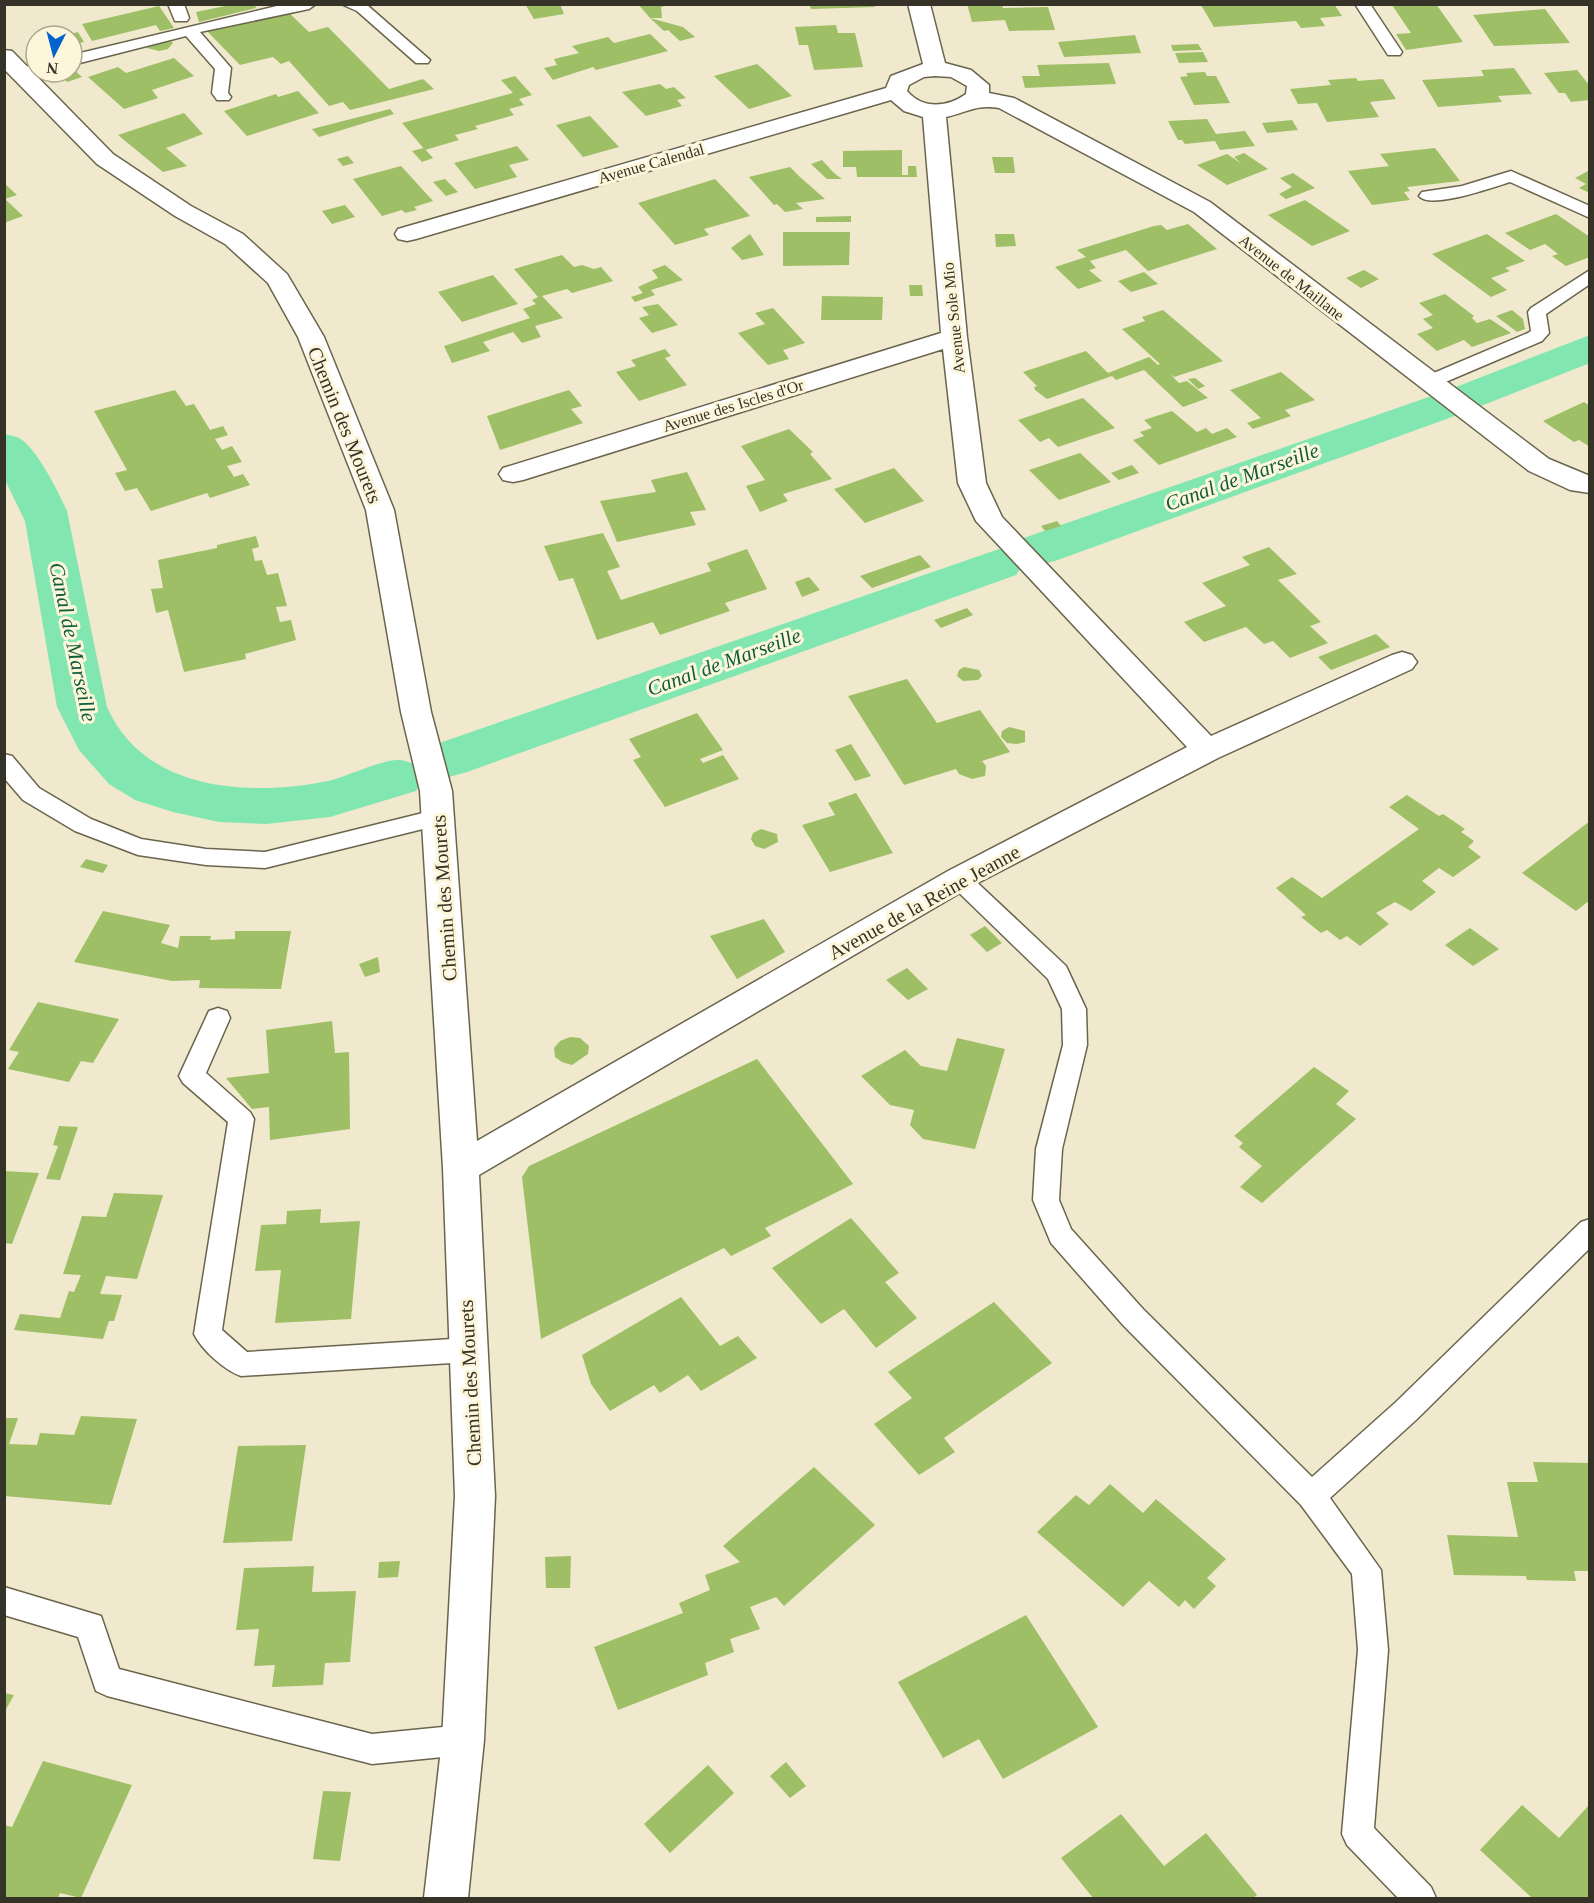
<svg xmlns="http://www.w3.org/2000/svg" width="1594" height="1903" viewBox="0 0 1594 1903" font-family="'Times New Roman',serif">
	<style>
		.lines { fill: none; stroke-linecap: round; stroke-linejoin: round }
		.canal { fill: #82e6b0; fill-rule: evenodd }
		.building { fill: #9ebf66 }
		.lane-casing { stroke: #6b644d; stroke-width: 3 }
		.street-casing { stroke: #6b644d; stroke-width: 3 }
		.lane { fill: #fff; fill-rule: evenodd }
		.street { fill: #fff; fill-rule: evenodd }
		.labels { text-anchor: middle; stroke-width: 6; stroke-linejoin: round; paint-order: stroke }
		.far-street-label { font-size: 16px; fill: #353227; stroke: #fef6db }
		.street-label { font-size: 20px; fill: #353227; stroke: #fef6db }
		.water-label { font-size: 21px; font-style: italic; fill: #0f5c3b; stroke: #fef6db }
	</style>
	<rect width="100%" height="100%" fill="#f0e9ce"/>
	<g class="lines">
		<g class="canal">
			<polygon points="1590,335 1590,363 1463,413 1055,561 1038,565 1021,561 1014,550 1021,539 1443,392"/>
			<path d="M4,434C9,435 15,436 19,438C36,447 59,493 67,511L107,707C144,791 248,797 328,781C346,777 383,759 399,760C404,760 411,763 416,765L424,778L416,791L330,817L266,824L219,822L173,812L135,800L109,784L79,750L57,707L25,521L4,478Z"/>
			<polygon points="999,549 1016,553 1023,564 1016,575 467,772 449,777 431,772 423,759 431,746"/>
		</g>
	</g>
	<g class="building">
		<polygon points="235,4 255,4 256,8 199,22 196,12"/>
		<polygon points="525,4 560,4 564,14 534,19"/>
		<polygon points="638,4 672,4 661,7 662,18 650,18 683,27 695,37 680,41 668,30 664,31 650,18"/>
		<polygon points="834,4 874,4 875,7 811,9 810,6"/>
		<polygon points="967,4 1002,4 1003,8 1048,7 1055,30 1009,31 1005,20 972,22"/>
		<polygon points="1334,4 1342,16 1320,18 1325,26 1301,28 1296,21 1214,27 1201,5"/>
		<polygon points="1436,4 1463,42 1406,50 1396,34 1411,33 1392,5"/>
		<polygon points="159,6 174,28 160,31 156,25 92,41 82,24"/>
		<polygon points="1545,9 1570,43 1494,46 1473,15"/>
		<polygon points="287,11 309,32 328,27 389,89 423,79 434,89 350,110 343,102 329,106 289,61 281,64 273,57 240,65 205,29"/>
		<polygon points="836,25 838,33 855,33 863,67 814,70 808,45 799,45 795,27"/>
		<polygon points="78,32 84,42 72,45 72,36 64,36"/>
		<polygon points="650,34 668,51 596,70 593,67 553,80 544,68 557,65 554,59 579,53 572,46 608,37 614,43"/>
		<polygon points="1135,35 1141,53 1064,57 1058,42"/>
		<polygon points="169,40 173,43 168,49 159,51 147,48 147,44"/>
		<polygon points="1198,44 1202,50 1173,51 1171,45"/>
		<polygon points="1203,52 1208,62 1179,63 1175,53"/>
		<polygon points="174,58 194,76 152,90 158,98 124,109 88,77 118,67 126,73"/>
		<polygon points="1109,63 1116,84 1025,88 1022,76 1040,76 1037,65"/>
		<polygon points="757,64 764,70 792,96 749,109 714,76"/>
		<polygon points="72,68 82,77 67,82 57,72 72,72"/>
		<polygon points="1514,68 1532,94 1498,96 1502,102 1438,107 1422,80 1484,76 1481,70"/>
		<polygon points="1577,70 1590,86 1590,100 1571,102 1565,93 1559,93 1544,73"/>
		<polygon points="1205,72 1207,76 1216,76 1230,103 1194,105 1180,77 1188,76 1186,73"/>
		<polygon points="515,76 532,95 519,99 524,105 509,109 514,115 475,126 478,129 455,135 459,140 425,150 402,123 513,93 501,80"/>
		<polygon points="1356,78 1358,81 1383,79 1396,99 1370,102 1379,117 1327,122 1317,103 1298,104 1290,89 1331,85 1328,80"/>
		<polygon points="660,84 666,89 674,87 686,98 677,100 682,106 646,116 622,92"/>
		<polygon points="298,91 319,113 247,136 224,111 276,94 278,97"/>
		<polygon points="390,109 394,114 319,137 312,129"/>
		<polygon points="184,113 203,134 166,148 187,166 163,172 118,135"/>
		<polygon points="590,116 619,147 583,157 556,125"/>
		<polygon points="1207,119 1216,134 1245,131 1255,146 1220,150 1215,141 1185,144 1182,140 1178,140 1168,121"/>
		<polygon points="1292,120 1298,130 1267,133 1262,123"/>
		<polygon points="517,146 529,160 509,165 517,177 475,189 454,163"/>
		<polygon points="424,148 433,158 422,162 412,151"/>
		<polygon points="1435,148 1460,181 1407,187 1410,191 1404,192 1410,200 1372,205 1348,171 1389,166 1380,154"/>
		<polygon points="902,150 902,175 908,175 908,166 916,166 917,177 857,177 856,167 843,167 843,151"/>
		<polygon points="1244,153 1268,169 1227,185 1197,165 1227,154 1242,164 1234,157"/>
		<polygon points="348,156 354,163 343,166 337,159"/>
		<polygon points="992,157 1013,157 1015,173 995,173"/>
		<polygon points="822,160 834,173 842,179 827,179 811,164"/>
		<polygon points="401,166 433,201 414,207 417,210 405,213 402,210 382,216 353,179"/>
		<polygon points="790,167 800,177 825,199 796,203 803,209 785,212 777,204 774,205 749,177"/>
		<polygon points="1590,170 1590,193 1579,188 1586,184 1575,178"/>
		<polygon points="1293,173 1315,188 1286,199 1279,194 1292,187 1280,178"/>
		<polygon points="445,179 458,192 446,196 433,182"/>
		<polygon points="715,179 750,216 704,229 709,235 675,245 638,203"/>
		<polygon points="4,183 17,195 5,199 23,216 4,223"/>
		<polygon points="1305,200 1350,231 1312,246 1268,215"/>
		<polygon points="345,205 355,217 332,224 322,211"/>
		<polygon points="1556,214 1590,237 1590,257 1566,266 1552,256 1558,254 1545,244 1530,250 1505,233"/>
		<polygon points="851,216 851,222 816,222 816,217"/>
		<polygon points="1188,224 1217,249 1148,271 1126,250 1090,261 1096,268 1089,270 1102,281 1078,289 1055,267 1086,257 1077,250 1154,226 1161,225 1167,230"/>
		<polygon points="783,232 850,232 849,265 783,266"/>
		<polygon points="750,234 764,255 742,260 731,248"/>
		<polygon points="995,234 1014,234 1016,246 996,247"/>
		<polygon points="1487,234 1525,261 1505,268 1510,271 1491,278 1507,290 1491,297 1432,254"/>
		<polygon points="562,255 574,267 582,265 594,269 601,267 613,281 572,293 567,289 542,296 563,318 535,326 541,337 522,343 513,332 483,342 490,351 452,363 444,346 530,318 523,309 536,304 532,300 538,297 514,269"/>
		<polygon points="665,265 683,280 651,290 655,295 635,302 631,297 643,293 638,287 658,278 652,270"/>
		<polygon points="1364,270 1379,279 1361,288 1346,278"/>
		<polygon points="1144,272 1158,284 1131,292 1118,281"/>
		<polygon points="493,275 518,304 462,322 438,292"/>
		<polygon points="909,285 922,285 923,296 910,296"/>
		<polygon points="1445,294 1474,316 1472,318 1477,323 1490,319 1511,333 1472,347 1464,340 1437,351 1417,334 1433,328 1423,319 1433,315 1419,303"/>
		<polygon points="822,296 883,297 882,320 821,320"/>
		<polygon points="658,304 678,325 652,333 639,318 649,315 642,307"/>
		<polygon points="773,308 805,343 783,350 789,359 768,365 738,333 765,324 755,313"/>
		<polygon points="1163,310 1223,361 1174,377 1169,373 1179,383 1187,381 1208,398 1183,407 1144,370 1116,380 1112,376 1047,399 1035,390 1034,387 1037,386 1023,372 1086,351 1108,373 1149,357 1158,365 1160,364 1122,329 1145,321 1142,317"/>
		<polygon points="1512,310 1523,319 1525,329 1517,332 1496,316"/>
		<polygon points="665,349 671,356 665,358 687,385 639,401 616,372 636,366 631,360"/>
		<polygon points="1281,372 1315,400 1285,410 1291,416 1253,429 1247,423 1261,418 1230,390"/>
		<polygon points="1195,378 1205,386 1198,389 1188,379"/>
		<polygon points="175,390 186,406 194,404 210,430 223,426 228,435 215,439 222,450 232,446 242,462 227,466 234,477 243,474 250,485 210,498 207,493 151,511 137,488 125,491 115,473 127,470 94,411"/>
		<polygon points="569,390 582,406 571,409 583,423 500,450 487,416"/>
		<polygon points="1083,398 1115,428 1058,447 1049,438 1040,442 1018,420"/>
		<polygon points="1584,402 1590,406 1590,447 1579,440 1574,442 1543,421"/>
		<polygon points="1172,411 1197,432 1206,428 1212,434 1227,428 1237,437 1159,465 1133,440 1144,436 1140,432 1152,428 1144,420"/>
		<polygon points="789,429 813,452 810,454 832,479 783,494 788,501 760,512 746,486 765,480 741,446"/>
		<polygon points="1080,453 1111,482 1059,500 1029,470"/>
		<polygon points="1132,465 1139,473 1119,480 1111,473"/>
		<polygon points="894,468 924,501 865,523 834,489"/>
		<polygon points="687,472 706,510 690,512 696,525 617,542 600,501 656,492 651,480"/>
		<polygon points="1057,521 1061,526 1045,531 1041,526"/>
		<polygon points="603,533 620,567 607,571 621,600 711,571 707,563 747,549 767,589 725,603 730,611 660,635 653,622 597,640 573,578 559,581 544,546"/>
		<polygon points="256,536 259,547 252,549 255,561 262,560 267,575 278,573 287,606 276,607 280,622 291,620 296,640 245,654 246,659 184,672 168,610 156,613 151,589 163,588 158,560 217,548 217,545"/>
		<polygon points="1269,547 1297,574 1278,580 1321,622 1310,626 1328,643 1290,658 1273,641 1264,644 1246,627 1204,642 1184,622 1226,606 1202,583 1250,565 1242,557"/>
		<polygon points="920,555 931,567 872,588 860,576"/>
		<polygon points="809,577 820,590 802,597 795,582"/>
		<polygon points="967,608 973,615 941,628 934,620"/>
		<polygon points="1376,634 1390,647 1331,670 1318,657"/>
		<polygon points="964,667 979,670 982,676 978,680 963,681 957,676 959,670"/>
		<polygon points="907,679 937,723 980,710 1010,752 982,761 986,766 985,776 972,779 959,774 956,769 904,785 848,696"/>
		<polygon points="697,713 723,750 700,759 703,763 723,755 739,779 665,807 633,760 641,757 629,739"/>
		<polygon points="1009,727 1025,731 1025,742 1017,744 1007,743 1001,737 1002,731"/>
		<polygon points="851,744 871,776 855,781 835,750"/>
		<polygon points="856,793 893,853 830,872 802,825 835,815 828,803"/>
		<polygon points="1407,795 1439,816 1443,814 1465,829 1461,832 1474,841 1468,847 1481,857 1453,877 1439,868 1422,881 1436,892 1411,911 1395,902 1376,913 1389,924 1360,946 1347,936 1340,940 1327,930 1321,933 1301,917 1306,915 1276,888 1292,877 1322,898 1419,829 1389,807"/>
		<polygon points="1590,821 1590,900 1576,911 1522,873"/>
		<polygon points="761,829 777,834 778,842 764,849 755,846 751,839 753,833"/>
		<polygon points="86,859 108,865 103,873 80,867"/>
		<polygon points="103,911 170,925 161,943 178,948 180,936 211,936 210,940 235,939 235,931 291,931 281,989 199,988 200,980 172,981 74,962"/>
		<polygon points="764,919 785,952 737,979 710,936"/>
		<polygon points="985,926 1002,943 987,952 970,935"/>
		<polygon points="1470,928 1499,949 1473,966 1445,945"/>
		<polygon points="378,957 380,972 365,977 359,964"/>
		<polygon points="907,968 928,989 908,1000 886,980"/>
		<polygon points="38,1002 119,1019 93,1063 81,1061 69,1082 8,1069 19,1052 9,1050"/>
		<polygon points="332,1021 335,1053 349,1052 350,1129 270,1140 269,1107 252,1109 226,1078 269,1073 266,1030"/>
		<polygon points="570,1037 580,1038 589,1046 588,1054 572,1065 562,1062 555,1057 554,1048 560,1041"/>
		<polygon points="957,1038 1005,1049 975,1149 923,1139 910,1125 914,1110 890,1105 861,1076 905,1050 921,1066 947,1071"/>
		<polygon points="757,1059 853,1184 765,1228 771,1236 731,1256 724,1248 541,1339 522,1177 529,1166"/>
		<polygon points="1314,1067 1349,1091 1336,1104 1356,1119 1262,1203 1240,1187 1262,1166 1239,1147 1243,1143 1234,1136"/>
		<polygon points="59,1126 78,1127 60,1180 46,1179 58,1146 53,1145"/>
		<polygon points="4,1171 39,1173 12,1244 4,1243"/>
		<polygon points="114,1193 163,1195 137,1279 106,1276 100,1294 122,1295 114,1321 109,1321 103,1339 14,1330 20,1314 60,1318 69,1291 74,1292 81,1275 63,1274 82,1216 106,1217"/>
		<polygon points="321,1209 320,1223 360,1221 351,1319 275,1323 281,1270 255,1271 261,1225 286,1224 287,1211"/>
		<polygon points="851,1218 899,1273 885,1282 917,1318 876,1348 844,1309 821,1324 772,1268"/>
		<polygon points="681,1297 720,1346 738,1336 757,1358 701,1391 688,1375 660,1393 654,1385 610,1411 591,1384 582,1355"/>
		<polygon points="994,1302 1052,1363 944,1438 955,1452 919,1475 874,1424 912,1398 888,1372"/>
		<polygon points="81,1416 137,1419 111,1505 4,1496 4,1418 18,1418 9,1444 37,1445 40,1433 74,1435"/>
		<polygon points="306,1445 292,1541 223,1543 238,1446"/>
		<polygon points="1533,1462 1590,1463 1590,1571 1574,1571 1576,1581 1527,1580 1526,1576 1454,1575 1447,1535 1518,1537 1507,1482 1538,1482"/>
		<polygon points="814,1467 875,1525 784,1606 776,1597 750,1607 760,1629 730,1639 734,1652 705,1663 708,1675 618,1710 594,1647 683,1613 679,1603 710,1590 705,1575 740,1562 723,1546"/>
		<polygon points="1110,1484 1143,1513 1156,1499 1226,1559 1207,1578 1216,1586 1194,1609 1185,1600 1179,1607 1149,1581 1123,1607 1037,1532 1076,1495 1089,1505"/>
		<polygon points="571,1556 570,1588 546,1588 545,1557"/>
		<polygon points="400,1561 398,1577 378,1578 379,1562"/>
		<polygon points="314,1566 312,1592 356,1591 350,1662 325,1663 323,1685 272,1687 275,1665 254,1666 259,1629 236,1630 244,1568"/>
		<polygon points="1026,1615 1098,1727 1003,1779 979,1739 943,1758 898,1682"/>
		<polygon points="4,1693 14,1695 4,1713"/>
		<polygon points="43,1761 132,1785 81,1898 60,1893 58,1898 4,1898 4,1825 12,1827"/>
		<polygon points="786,1762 806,1786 790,1798 770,1776"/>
		<polygon points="708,1765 734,1793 670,1853 644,1824"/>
		<polygon points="323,1791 351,1792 340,1861 313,1859"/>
		<polygon points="1590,1804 1590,1898 1532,1898 1480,1850 1522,1805 1559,1838"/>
		<polygon points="1121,1814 1164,1866 1206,1833 1257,1895 1253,1898 1093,1898 1061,1858"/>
	</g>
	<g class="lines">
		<g class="lane-casing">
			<g id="lane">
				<polygon points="168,4 184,4 189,18 187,21 175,21"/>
				<polygon points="285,4 316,4 309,9 200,32 231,68 228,93 231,97 229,100 217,100 212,93 215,69 186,36 72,65 72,55"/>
				<polygon points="341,4 367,5 430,60 428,63 416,63 357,11"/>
				<polygon points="1355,4 1370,4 1402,52 1400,55 1388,55"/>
				<polygon points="36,64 36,72 42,72 21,78 13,73 15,70"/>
				<path d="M1511,171L1590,206V218L1510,182C1494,187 1430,210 1419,196L1422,192L1462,186Z"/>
				<polygon points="1590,270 1590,284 1546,314 1549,333 1542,341 1436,386 1422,386 1420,382 1422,378 1528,333 1531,331 1528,312 1531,308"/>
				<polygon points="4,754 12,756 39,788 91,819 141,839 206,849 265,852 439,809 447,811 450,817 447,823 439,825 265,868 206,865 138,855 75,831 23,800 4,778"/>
				<polygon points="959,870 967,873 1066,966 1086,1009 1087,1045 1062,1149 1059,1200 1071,1229 1143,1309 1312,1477 1396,1402 1581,1222 1590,1219 1590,1248 1416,1420 1330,1498 1381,1570 1388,1650 1374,1828 1431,1887 1436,1898 1398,1898 1347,1845 1342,1834 1358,1650 1352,1574 1301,1505 1123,1325 1051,1243 1033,1200 1036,1149 1063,1045 1062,1009 1048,979 951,885 947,879 951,873"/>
				<path d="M218,1008L227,1011L230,1018L206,1073L250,1112L254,1119L222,1330L247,1352L468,1338L478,1342L482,1350L478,1358L468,1362L241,1376C224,1370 202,1350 194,1334L228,1122L183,1083L179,1076L209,1011Z"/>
				<polygon points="4,1587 101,1616 119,1669 372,1734 463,1725 474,1729 479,1740 474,1751 463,1755 372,1764 107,1696 96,1691 78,1637 4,1615"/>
			</g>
		</g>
		<g class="street-casing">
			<path id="street" d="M908,4H930L945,63L971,70L989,85V93L1014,98L1210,202L1549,459L1590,476V493L1570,490L1529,471L1194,212L999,108C977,104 968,112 946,117L967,337L986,483L1002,517L1211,736L1392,655L1402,652L1412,655L1417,662L1412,669L1218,758L970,887L479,1175L495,1496L484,1740L468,1898H424L442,1740L455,1496L443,1168L420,791L401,712L366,510L298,337L268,283L225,244L175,216L97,164L4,69V50L12,51L113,154L191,206L243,234L287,274L324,337L394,510L431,712L452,791L477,1141L948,871L1187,747L976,521L958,483L943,349L523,480L513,482L503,480L499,474L503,468L941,333L923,117L904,111L891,100L416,239L407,241L398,239L395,234L398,229L886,88L891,76L923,64ZM935,76L951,77L967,86L966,94C948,107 923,110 907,91L909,85L924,77Z"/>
		</g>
		<use href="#lane" class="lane"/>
		<use href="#street" class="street"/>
	</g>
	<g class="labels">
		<g class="far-street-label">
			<text transform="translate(651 163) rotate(-16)" y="6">Avenue Calendal</text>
			<text transform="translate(1292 277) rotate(38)" y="6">Avenue de Maillane</text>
			<text transform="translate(953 318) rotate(-96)" y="6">Avenue Sole Mio</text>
			<text transform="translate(733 405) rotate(-17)" y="6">Avenue des Iscles d'Or</text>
		</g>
		<g class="street-label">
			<text transform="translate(345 425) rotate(68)" y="7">Chemin des Mourets</text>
			<text transform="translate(444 898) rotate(-94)" y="7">Chemin des Mourets</text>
			<text transform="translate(924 902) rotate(-29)" y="7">Avenue de la Reine Jeanne</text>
			<text transform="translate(470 1383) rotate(-93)" y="7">Chemin des Mourets</text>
		</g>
		<g class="water-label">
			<text transform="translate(1242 477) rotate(-20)" y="7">Canal de Marseille</text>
			<text transform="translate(73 642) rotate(78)" y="7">Canal de Marseille</text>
			<text transform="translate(724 662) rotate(-20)" y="7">Canal de Marseille</text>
		</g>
	</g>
	<rect width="1594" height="1903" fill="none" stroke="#353227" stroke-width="12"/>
	<g transform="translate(54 54) rotate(186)"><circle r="28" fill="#fef6db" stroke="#aea893" stroke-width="1.5"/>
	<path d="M0-4.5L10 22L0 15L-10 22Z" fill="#0363cc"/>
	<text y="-9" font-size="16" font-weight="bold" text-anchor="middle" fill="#353227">N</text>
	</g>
</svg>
